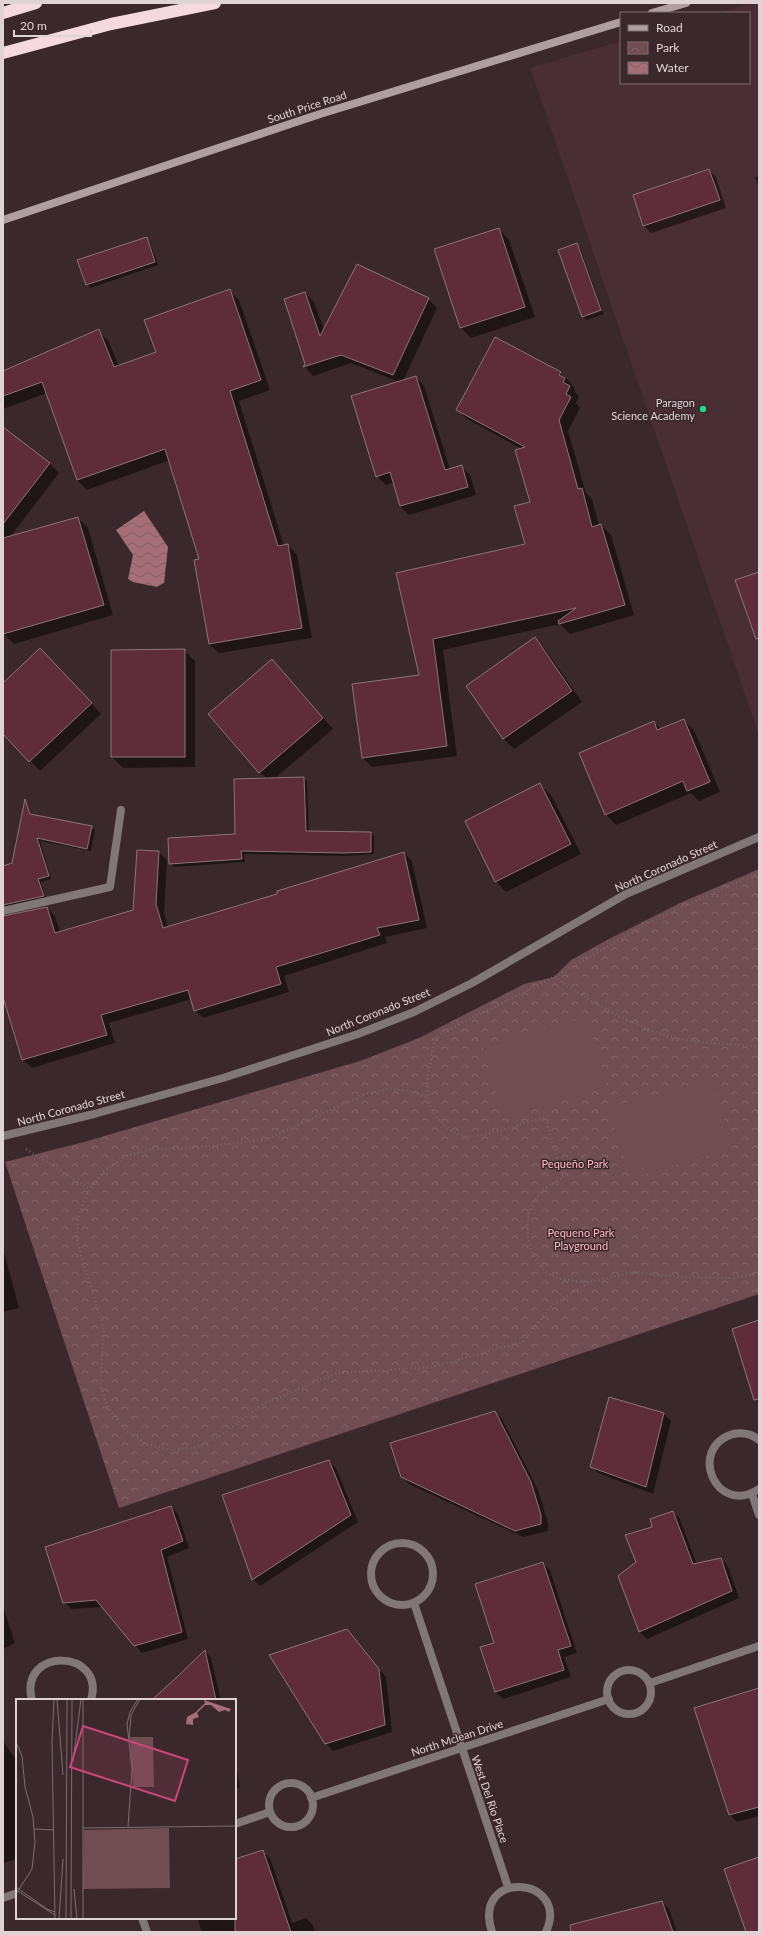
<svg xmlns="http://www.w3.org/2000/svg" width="762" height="1935" viewBox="0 0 762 1935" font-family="Lato,sans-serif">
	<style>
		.built { fill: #492f34 }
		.park { fill: url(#park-crowns) }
		.garden { fill: #704c53 }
		.water { fill: url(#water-waves) }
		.shadow { fill: #0007 }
		.building { fill: #5e2d39; stroke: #8b7478 }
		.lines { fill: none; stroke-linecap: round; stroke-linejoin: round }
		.path { stroke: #78676b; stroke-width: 2.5; stroke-dasharray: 1 3; stroke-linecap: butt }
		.service { stroke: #817678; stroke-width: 8 }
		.minor { stroke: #817678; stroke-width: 8 }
		.tertiary { stroke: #817678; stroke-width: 8 }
		.secondary { stroke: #af9fa1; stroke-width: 8 }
		.motorway { stroke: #f4dadf; stroke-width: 12 }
		.poi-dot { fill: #23d886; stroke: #3b282c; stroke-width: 1.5 }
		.labels { text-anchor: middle; stroke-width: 3; stroke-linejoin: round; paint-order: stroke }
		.street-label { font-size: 11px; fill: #e0d3d5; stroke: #3b282c }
		.poi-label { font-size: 11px; fill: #e0d3d5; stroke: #3b282c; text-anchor: end }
		.park-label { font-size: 11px; fill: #feb9c6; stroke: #3b282c }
		.inset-road { fill: none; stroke: #7d6c70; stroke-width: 1 }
		.view { fill: #ca477a; fill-opacity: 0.15; stroke: #ca477a; stroke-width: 2 }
		.inset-edge { fill: none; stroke: #e0d3d5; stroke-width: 2 }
	</style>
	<defs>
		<pattern id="park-crowns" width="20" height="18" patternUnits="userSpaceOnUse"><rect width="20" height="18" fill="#704c53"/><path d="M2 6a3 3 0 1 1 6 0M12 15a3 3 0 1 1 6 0" fill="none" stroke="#84656b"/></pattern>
		<pattern id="water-waves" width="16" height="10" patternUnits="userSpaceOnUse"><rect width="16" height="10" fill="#a66e79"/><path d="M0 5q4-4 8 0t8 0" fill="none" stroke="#835e65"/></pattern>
	</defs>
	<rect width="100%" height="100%" fill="#3b282c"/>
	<polygon class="built" points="752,3 759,3 759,735 530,68 621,41 621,83 749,83 749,13 718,13"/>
	<polygon class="park" points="759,869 759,1294 119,1508 5,1162 84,1142 360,1061 419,1038 524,984 554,977 571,960 609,939 680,903"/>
	<g class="garden">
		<polygon points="587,1017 607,1086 503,1117 483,1047"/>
		<polygon points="713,1078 733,1148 630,1178 609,1108"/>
	</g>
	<polygon class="water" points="144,511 168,547 164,583 157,587 133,582 128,579 133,555 116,530"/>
	<g class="shadow">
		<polygon points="709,170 716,177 726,208 651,233 644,226"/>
		<polygon points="759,176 759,189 755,177"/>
		<polygon points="499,229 509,240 535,317 471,338 461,328 435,250"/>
		<polygon points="147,238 150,242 158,265 90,288 87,284"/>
		<polygon points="577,244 580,248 602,309 583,317"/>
		<polygon points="229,291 239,300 270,390 239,401 284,546 288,545 297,555 312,638 219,653 209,644 201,560 170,460 87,490 77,480 47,393 3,409 3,371 98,331 108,340 119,366 157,353"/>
		<polygon points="305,293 314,302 324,330 428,299 437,308 403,381 416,377 424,386 450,469 461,466 470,475 476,495 409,515 400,506 394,482 386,485 377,476 399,382 351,363 313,376 305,367 307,364"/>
		<polygon points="603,311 604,314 586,320 584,317"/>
		<polygon points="560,373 570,382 575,389 574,391 579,396 576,403 580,408 568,431 586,493 592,499 599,526 601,525 611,535 634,615 570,634 560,624 443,650 457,756 372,767 362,757 420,676 397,574 526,544 531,503 522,449 467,419 457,409"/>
		<polygon points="3,428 49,463 59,473 10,537 78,518 88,528 113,615 14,644 4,634"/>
		<polygon points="535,639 545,649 582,702 514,749 504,739 467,686"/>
		<polygon points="184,650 195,661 195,767 123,768 112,757 112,651"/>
		<polygon points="50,659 101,714 40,771 3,732 3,684"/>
		<polygon points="272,660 333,729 274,779 303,778 307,781 309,832 371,833 374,836 374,854 348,856 244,854 245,862 174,867 170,863 236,835 267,779 260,772"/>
		<polygon points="683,720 694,730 720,792 699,801 691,793 616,825 605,814 654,722 661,729"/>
		<polygon points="540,785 551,795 581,854 506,892 496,881"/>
		<polygon points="26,801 32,815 91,827 95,830 91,851 40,841 51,879 41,882 46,899 8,908 5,905"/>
		<polygon points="159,852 167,860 164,913 168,928 279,894 404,853 412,861 427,928 385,937 387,943 284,976 289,992 203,1018 195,1010 192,999 109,1023 115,1043 32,1068 23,1060 3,993 3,917 47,908 55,916 60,932 134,911"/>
		<polygon points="3,1248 19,1308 3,1312"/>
		<polygon points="610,1398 664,1414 671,1421 653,1494 598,1473 591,1466"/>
		<polygon points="495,1412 502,1419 538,1490 548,1523 548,1531 523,1537 409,1484 402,1476"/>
		<polygon points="329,1461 336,1468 358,1522 260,1586 253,1579 223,1495"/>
		<polygon points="171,1507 178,1514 189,1548 167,1557 188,1639 142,1653 103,1607 71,1609 64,1602"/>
		<polygon points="673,1512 680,1519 697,1565 721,1559 728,1566 739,1598 647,1639 640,1632 619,1576 637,1563 654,1527"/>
		<polygon points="543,1563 550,1570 577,1653 564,1657 571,1677 503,1699 496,1692 495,1643"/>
		<polygon points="3,1606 15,1643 3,1649"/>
		<polygon points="346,1630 386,1677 392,1732 333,1751 326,1743"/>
		<polygon points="205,1651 211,1658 221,1700 154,1700"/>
		<polygon points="759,1689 759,1816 737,1822 730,1815"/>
		<polygon points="3,1741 17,1761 17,1859 3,1863"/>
		<polygon points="235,1763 240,1787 235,1789"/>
		<polygon points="262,1851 270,1858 292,1923 306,1918 313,1925 315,1932 202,1932 197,1918 235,1918 235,1860"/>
		<polygon points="662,1902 669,1909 677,1932 598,1932"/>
	</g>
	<g class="building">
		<polygon points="709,169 720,200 643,226 633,195"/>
		<polygon points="499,228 525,307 460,328 434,249"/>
		<polygon points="147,237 155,262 86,285 77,260"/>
		<polygon points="577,243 601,310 582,317 558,250"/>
		<polygon points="357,264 429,298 393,375 341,355 303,367 305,364 284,299 305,292 320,336"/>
		<polygon points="230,289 261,380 230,391 278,546 288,544 302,628 209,644 194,560 199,559 165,449 77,480 42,382 3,396 3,371 99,329 114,367 156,352 144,320"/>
		<polygon points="495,337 561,372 559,375 565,378 563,382 570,386 566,394 571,397 559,420 578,489 582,488 592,527 601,524 625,605 559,624 558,621 576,608 433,639 447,746 362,758 352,684 419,675 396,573 525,544 514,506 530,502 515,450 525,447 456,410"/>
		<polygon points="416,376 445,470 462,465 468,487 400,506 390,472 376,477 351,396"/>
		<polygon points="3,427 50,463 3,524"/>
		<polygon points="78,517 104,605 3,634 3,538"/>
		<polygon points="759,572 759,638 756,639 735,580"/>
		<polygon points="535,637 572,691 503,739 466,686"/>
		<polygon points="40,648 92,703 29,762 3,734 3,683"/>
		<polygon points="185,649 185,757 111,757 111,650"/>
		<polygon points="272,659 323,718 259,773 208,714"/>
		<polygon points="684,719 710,782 687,791 683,781 605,815 579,753 654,721 657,730"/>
		<polygon points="304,777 306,831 371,832 371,852 344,853 241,851 242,859 169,864 168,838 235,834 234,779"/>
		<polygon points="540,783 571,844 495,882 465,821"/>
		<polygon points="25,799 30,814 92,826 87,849 37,838 49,876 38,879 44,896 3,905 3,866 12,863"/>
		<polygon points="137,850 159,851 156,904 163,928 277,894 277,891 404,852 419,920 377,928 380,935 276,967 281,984 194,1011 188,990 101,1015 107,1035 22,1060 3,997 3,916 47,907 55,933 133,910"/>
		<polygon points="759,1320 759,1399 754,1400 732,1329"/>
		<polygon points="609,1397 664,1413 646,1487 590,1467"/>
		<polygon points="495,1411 531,1482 541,1515 541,1524 515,1531 401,1477 390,1443"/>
		<polygon points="329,1460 351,1515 252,1580 222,1495"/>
		<polygon points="171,1506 183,1541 161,1550 182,1632 134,1646 96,1600 63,1603 45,1547"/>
		<polygon points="673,1511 693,1564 721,1558 732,1591 639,1632 618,1576 636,1562 625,1535 652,1527 650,1519"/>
		<polygon points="543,1562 571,1646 558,1650 564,1670 495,1692 480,1647 494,1643 475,1584"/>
		<polygon points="347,1629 379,1669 385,1725 325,1744 269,1655"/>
		<polygon points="205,1650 216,1700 152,1700 178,1676"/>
		<polygon points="759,1688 759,1807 729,1815 694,1708"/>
		<polygon points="263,1850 291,1932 235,1932 235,1859"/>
		<polygon points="759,1857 759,1932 746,1932 724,1869"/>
		<polygon points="662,1901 673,1932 571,1932 570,1925"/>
	</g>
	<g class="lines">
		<g class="path">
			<path d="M554,977C589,1000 627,1024 668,1036C693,1043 726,1044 753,1046L759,1048"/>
			<polyline points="426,1097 412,1091 388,1089 365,1094 265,1140 178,1149 152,1149 126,1156 104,1171 88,1192 78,1217 77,1243 104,1329 100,1385 109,1409 125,1430 146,1444 171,1450 197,1447 220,1436 265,1403 337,1373 432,1367 523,1342 551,1306 590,1282 633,1272 679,1277 734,1278 759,1273"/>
			<polyline points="26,1149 90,1189"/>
			<path d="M589,1282C575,1281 560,1281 548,1273C525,1257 520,1213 540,1193C546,1187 555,1182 563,1178L545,1117C525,1122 482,1139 464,1136C456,1134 449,1129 443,1124C422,1104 426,1084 431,1058C433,1047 433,1039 444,1032L554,977L654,920L724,888L759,873"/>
		</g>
		<polyline class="service" points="3,911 110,887 121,810"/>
		<g class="minor">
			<path d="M759,1440C752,1434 742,1432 733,1434C687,1448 716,1517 759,1489"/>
			<polyline points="752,1494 759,1515"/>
			<circle cx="402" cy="1574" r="31"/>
			<polyline points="414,1603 508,1887"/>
			<circle cx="629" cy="1692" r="22"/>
			<polyline points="650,1683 759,1646"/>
			<path d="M32,1700C18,1647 106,1648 91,1700"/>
			<circle cx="291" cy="1805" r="22"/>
			<polyline points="311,1798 609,1699"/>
			<polyline points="235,1824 270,1812"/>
			<polyline points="3,1898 17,1893"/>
			<polyline points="142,1918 147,1932"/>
			<path d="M492,1932C471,1868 571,1876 546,1932"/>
		</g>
		<polyline class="tertiary" points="3,1136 94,1114 223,1078 358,1034 414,1012 472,983 626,894 759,837"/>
		<g class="secondary">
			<polyline points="652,13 686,3"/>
			<polyline points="3,220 320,114 621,22"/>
		</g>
		<g class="motorway">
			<polyline points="3,13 36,3"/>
			<polyline points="3,53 111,24 215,3"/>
		</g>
	</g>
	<circle class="poi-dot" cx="703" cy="409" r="4"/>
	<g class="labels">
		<g class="street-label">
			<text transform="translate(307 107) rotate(-18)" y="4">South Price Road</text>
			<text transform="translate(666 866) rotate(-24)" y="4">North Coronado Street</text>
			<text transform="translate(378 1012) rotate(-22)" y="4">North Coronado Street</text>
			<text transform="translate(71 1108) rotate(-15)" y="4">North Coronado Street</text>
			<text transform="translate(457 1738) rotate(-18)" y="4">North Mclean Drive</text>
			<text transform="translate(490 1799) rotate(71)" y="4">West Del Rio Place</text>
		</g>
		<g class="poi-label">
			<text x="695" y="407">Paragon<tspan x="695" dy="13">Science Academy</tspan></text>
		</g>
		<g class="park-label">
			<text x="575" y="1168">Pequeño Park</text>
			<text x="581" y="1237">Pequeno Park<tspan x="581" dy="13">Playground</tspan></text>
		</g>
	</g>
	<g transform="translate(16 1699)">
		<rect width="220" height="220" fill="#3b282c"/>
		<path d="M114,38H137L138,88H117ZM153,129L154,189L67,190L68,131Z" fill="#704c53"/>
		<path d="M79,137H112V182H79ZM143,141V158H124L128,145ZM113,161H145V183L113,182Z" fill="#704c53"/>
		<path d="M188,1L215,10L213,13L209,11L203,13L195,6H189L181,14L183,18L177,20V26L170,25L171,18L180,13L189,4Z" fill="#a66e79"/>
		<path class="inset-road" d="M38,0L36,44L39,220M41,0L47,76M113,40L115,16L124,0M0,43L6,57L9,88L17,118L19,143L16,170L0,195M57,63L65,0M112,128L116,70L111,25L114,13L122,0M67,129L220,127M19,130L37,131M0,188L31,210L39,213M58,190L61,220M0,191L39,216M43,220L47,160M50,220L51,0M55,220L56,0M67,220V0"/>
		<path class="view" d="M67,27L172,61L159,102L54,68Z"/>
		<rect width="220" height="220" class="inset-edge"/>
	</g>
	<rect width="762" height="1935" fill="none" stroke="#e0d3d5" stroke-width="8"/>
	<rect x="620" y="12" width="130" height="72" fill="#3b282c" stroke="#7d6c70"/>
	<rect x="628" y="25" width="20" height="6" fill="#af9fa1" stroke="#7d6c70"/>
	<text x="656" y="32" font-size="12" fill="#e0d3d5">Road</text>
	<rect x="628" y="42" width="20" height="12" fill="url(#park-crowns)" stroke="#7d6c70"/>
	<text x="656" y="52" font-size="12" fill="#e0d3d5">Park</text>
	<rect x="628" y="62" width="20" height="12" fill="url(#water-waves)" stroke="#7d6c70"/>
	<text x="656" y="72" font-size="12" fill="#e0d3d5">Water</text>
	<path d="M14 30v6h77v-6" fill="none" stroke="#e0d3d5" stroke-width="2"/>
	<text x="20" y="30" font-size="12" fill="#e0d3d5" stroke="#3b282c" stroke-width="3" paint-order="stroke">20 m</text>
</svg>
